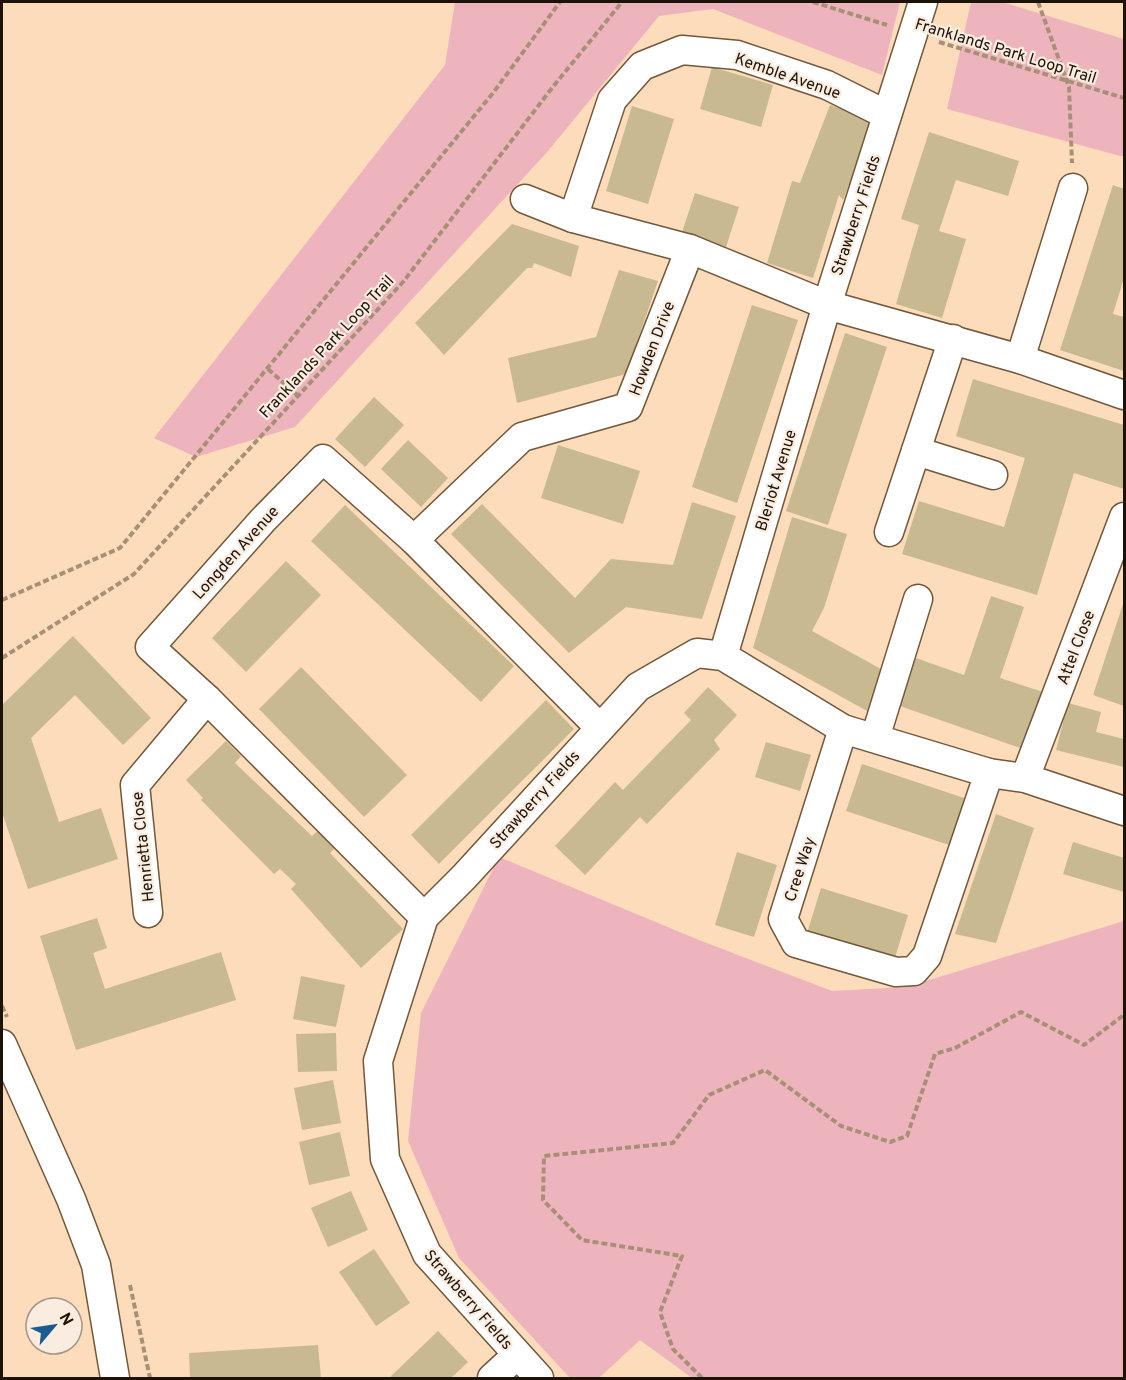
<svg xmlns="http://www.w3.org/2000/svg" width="1126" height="1380" viewBox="0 0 1126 1380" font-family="Overpass,sans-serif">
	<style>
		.green { fill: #eeb4bd }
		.building { fill: #c9b991 }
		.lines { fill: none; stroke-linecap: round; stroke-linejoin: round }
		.minor-casing { stroke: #72573a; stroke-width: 31 }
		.path { stroke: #a89077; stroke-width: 4; stroke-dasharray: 6 3; stroke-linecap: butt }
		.minor { stroke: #fff; stroke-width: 28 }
		.labels { text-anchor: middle; stroke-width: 4.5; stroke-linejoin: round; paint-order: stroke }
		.street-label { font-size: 16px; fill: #1d1207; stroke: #faede0 }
	</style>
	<rect width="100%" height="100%" fill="#fcdcbb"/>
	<g class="green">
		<polygon points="455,2 900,2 882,75 713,9 659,16 548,151 295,427 196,457 154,438 445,65"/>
		<polygon points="971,2 1002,2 1124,39 1124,157 947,109"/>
		<polygon points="499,857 699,940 832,991 906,987 1124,921 1124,1378 692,1378 640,1340 599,1378 570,1378 459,1258 408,1141 421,1013"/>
	</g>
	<g class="building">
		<polygon points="712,67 773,85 761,127 700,109"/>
		<polygon points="830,105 873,121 843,200 839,195 813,278 767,263 792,181 800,183"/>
		<polygon points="632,106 674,119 648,204 606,191"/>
		<polygon points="929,132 1019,161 1008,196 956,180 939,231 966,239 942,318 896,304 919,225 901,219"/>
		<polygon points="1113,185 1124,189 1124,278 1113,314 1124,317 1124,371 1060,350"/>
		<polygon points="695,193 739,207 726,247 682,232"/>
		<polygon points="512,224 579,246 571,277 534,263 532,268 527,268 444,355 415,323"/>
		<polygon points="619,270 658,281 626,374 517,403 508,358 596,337"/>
		<polygon points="752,305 798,320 737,503 692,487"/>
		<polygon points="845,333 887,347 828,525 786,511"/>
		<polygon points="973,379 1124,425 1124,489 1074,473 1037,595 902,554 919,501 1004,527 1025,458 956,436"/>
		<polygon points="374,397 404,425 365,467 335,439"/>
		<polygon points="408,440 448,478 421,507 381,469"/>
		<polygon points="558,445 640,471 623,524 541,498"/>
		<polygon points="692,502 736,516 702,619 626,607 569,653 451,534 482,504 575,598 611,559 673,565"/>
		<polygon points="345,505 514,666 481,702 311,541"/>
		<polygon points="792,517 847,534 824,608 812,631 890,674 869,712 753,648"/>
		<polygon points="286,561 321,595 246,672 212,638"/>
		<polygon points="991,596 1024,607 1000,678 1043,692 1023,749 897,705 913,657 964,675"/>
		<polygon points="1124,601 1124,706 1093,695"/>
		<polygon points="73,636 151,718 123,745 75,695 31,738 59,822 101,808 118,859 28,889 2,812 2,705"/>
		<polygon points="301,667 407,775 364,817 259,709"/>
		<polygon points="708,687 737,715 714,740 720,749 647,824 640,817 585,875 555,846 615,782 623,790 691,720 684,713"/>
		<polygon points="546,700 574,729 439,864 411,835"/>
		<polygon points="1068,703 1101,712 1096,732 1124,739 1124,767 1056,750"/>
		<polygon points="226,741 241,756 235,763 312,836 322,827 338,845 330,853 403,929 361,968 291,889 296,884 280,869 274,874 201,800 203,798 186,780"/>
		<polygon points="766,742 811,755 800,791 755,777"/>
		<polygon points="862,764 967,799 952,846 846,811"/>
		<polygon points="996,814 1034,828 996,943 955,934"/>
		<polygon points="1073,842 1124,858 1124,892 1063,874"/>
		<polygon points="737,852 777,865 754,937 715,925"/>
		<polygon points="821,888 908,915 894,961 807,933"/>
		<polygon points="97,918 107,948 93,953 105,989 221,952 236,1000 76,1050 40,936"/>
		<polygon points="301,976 345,985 336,1027 293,1019"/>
		<polygon points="336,1033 337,1071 298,1072 296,1034"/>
		<polygon points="333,1080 341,1123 302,1130 294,1088"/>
		<polygon points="340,1132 350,1176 309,1185 299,1142"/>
		<polygon points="351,1191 368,1230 328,1247 311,1208"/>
		<polygon points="374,1249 410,1303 376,1326 339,1272"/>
		<polygon points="438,1331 468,1362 451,1378 389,1378"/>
		<polygon points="318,1345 321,1378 190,1378 189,1353"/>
	</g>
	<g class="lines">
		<g class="minor-casing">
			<g id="minor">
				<polyline points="525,199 573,218 690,249 827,305 1020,359 1124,395"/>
				<polyline points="573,218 612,100 642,66 682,50 737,55 827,85 887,115"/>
				<polyline points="1020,359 1073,188"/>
				<polyline points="916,451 993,475"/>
				<polyline points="889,532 953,339"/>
				<polyline points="414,540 522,437 628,407 690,249"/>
				<polyline points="723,656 827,305 923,2"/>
				<polyline points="843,729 783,919 796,943 896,972 914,971 927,956 989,773"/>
				<polyline points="875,738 918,599"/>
				<polyline points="1025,778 1124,517"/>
				<polyline points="148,913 135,785 207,699"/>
				<polyline points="424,917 207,699 150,647 263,520 323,459 414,540 599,727"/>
				<polyline points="2,1044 71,1199 96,1265 115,1378"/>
				<polyline points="492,1378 517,1355"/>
				<polyline points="539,1378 427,1254 385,1159 378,1061 424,917 464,877 638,687 697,653 723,656 843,729 989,773 1025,778 1124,811"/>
			</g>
		</g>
		<g class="path">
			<polyline points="813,2 887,25"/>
			<polyline points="1038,2 1069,87 1072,163"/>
			<polyline points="939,42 1124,98"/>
			<polyline points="268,369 297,395"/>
			<polyline points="2,600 120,548 493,93 560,2"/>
			<polyline points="2,658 134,574 403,282 552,88 622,2"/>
			<polyline points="2,1006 7,1017"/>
			<polyline points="130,1285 150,1378"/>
			<polyline points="702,1378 673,1349 660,1312 682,1256 582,1240 543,1200 544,1156 673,1143 709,1095 765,1070 841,1126 890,1142 907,1136 935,1054 955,1048 1021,1012 1084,1045 1124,1015"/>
		</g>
		<use href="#minor" class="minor"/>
	</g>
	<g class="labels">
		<g class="street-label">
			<text transform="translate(1006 50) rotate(17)" y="6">Franklands Park Loop Trail</text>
			<text transform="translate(788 75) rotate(19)" y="6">Kemble Avenue</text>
			<text transform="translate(855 215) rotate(-72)" y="6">Strawberry Fields</text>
			<text transform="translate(326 346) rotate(-47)" y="6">Franklands Park Loop Trail</text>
			<text transform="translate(651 348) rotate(-69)" y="6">Howden Drive</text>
			<text transform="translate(775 480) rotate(-73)" y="6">Bleriot Avenue</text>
			<text transform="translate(235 552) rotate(-48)" y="6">Longden Avenue</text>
			<text transform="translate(1075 647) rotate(-69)" y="6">Attel Close</text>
			<text transform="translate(534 799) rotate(-48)" y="6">Strawberry Fields</text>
			<text transform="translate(142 847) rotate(-96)" y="6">Henrietta Close</text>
			<text transform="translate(799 869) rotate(-72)" y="6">Cree Way</text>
			<text transform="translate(469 1299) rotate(49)" y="6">Strawberry Fields</text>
		</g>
	</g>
	<rect width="1126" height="1380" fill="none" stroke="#1d1207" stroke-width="6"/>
	<g transform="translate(54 1326) rotate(61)"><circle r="28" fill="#faede0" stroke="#a29589" stroke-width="1.5"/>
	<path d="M0-4.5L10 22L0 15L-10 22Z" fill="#1a5b90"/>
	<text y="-9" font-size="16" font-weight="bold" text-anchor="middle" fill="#1d1207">N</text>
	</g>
</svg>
